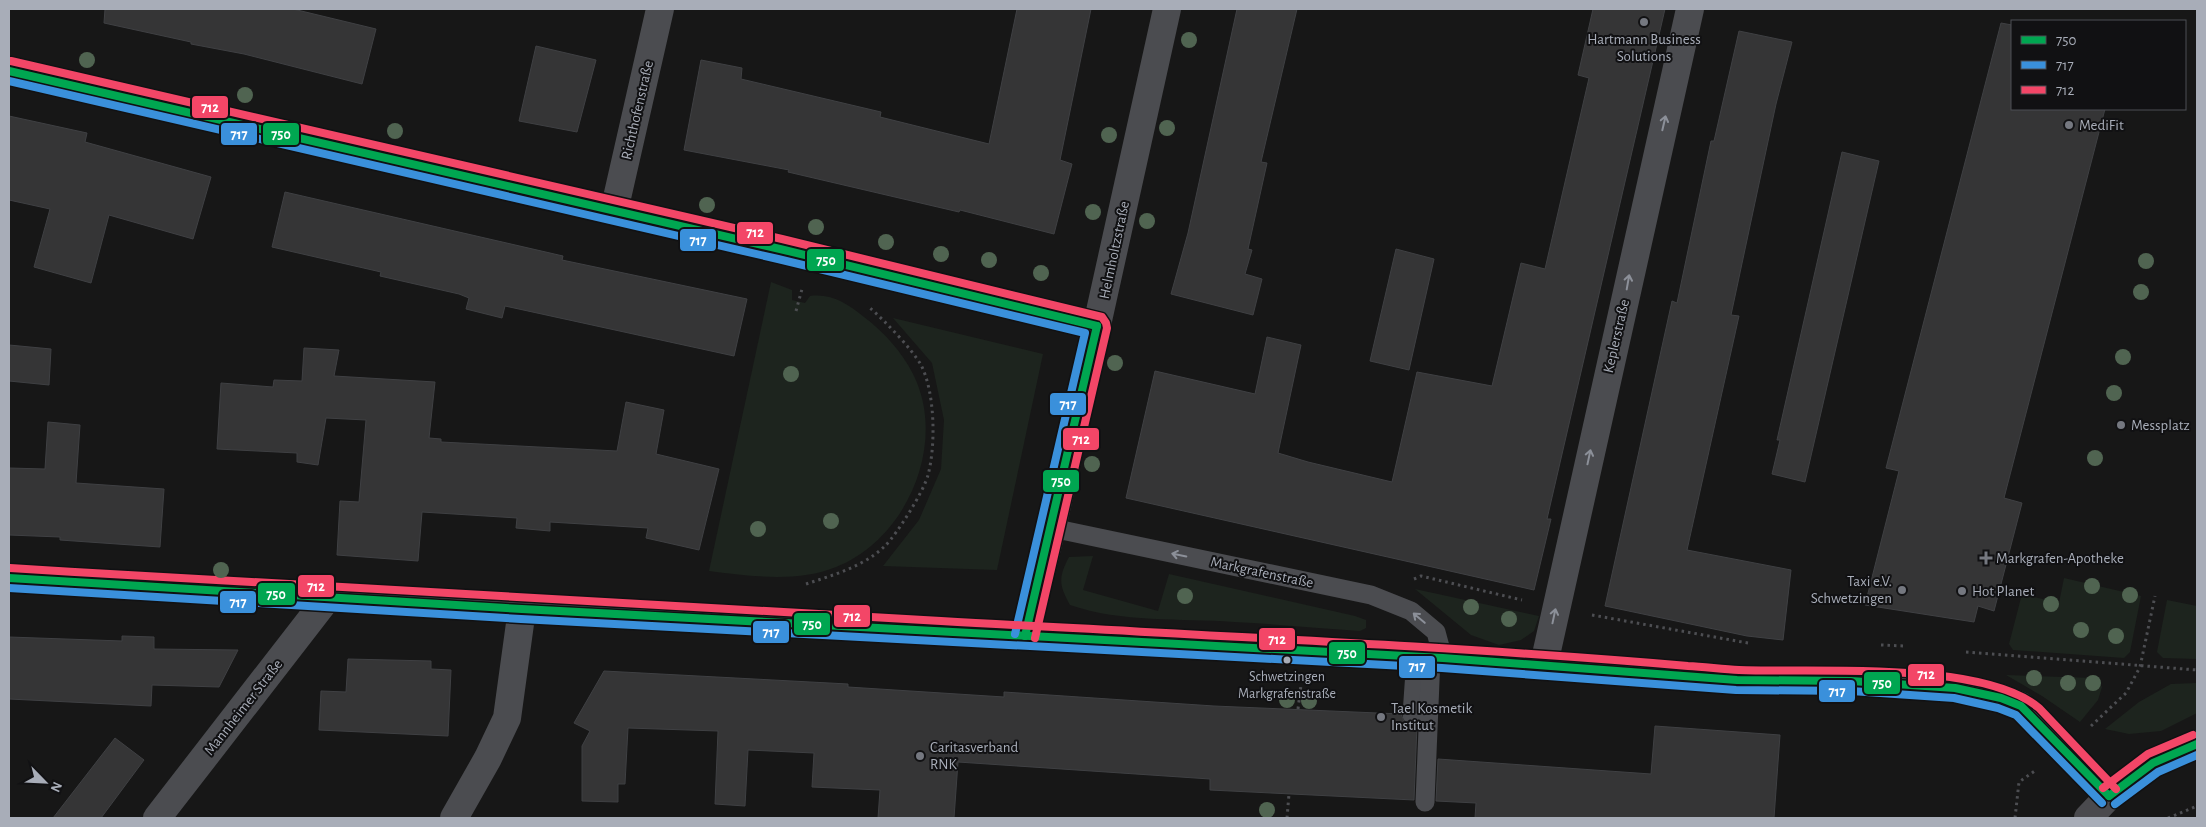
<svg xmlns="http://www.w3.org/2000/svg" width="2206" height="827" viewBox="0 0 2206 827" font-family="'Alegreya Sans',sans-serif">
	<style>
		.green { fill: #1d241e }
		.building { fill: #353536; stroke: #3f4043 }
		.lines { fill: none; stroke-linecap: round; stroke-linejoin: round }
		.path { stroke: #4d4e52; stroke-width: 3; stroke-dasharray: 2.5 4; stroke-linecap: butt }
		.service { stroke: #4b4c50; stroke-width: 19 }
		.minor { stroke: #4b4c50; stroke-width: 28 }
		.secondary { stroke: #4a4a4e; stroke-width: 28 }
		.bus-1-casing { stroke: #111113; stroke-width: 11 }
		.bus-2-casing { stroke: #111113; stroke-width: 11 }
		.bus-3-casing { stroke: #111113; stroke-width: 11 }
		.bus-1 { stroke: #00a651; stroke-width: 8 }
		.bus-2 { stroke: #3a90db; stroke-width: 8 }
		.bus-3 { stroke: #f34667; stroke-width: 8 }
		.tree { fill: #506451 }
		.oneway { stroke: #8c9099 }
		.poi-dot { fill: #757880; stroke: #111113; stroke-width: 2 }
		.bus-dot { fill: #a8adb8; stroke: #111113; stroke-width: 2 }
		.labels { text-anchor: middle; stroke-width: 4; stroke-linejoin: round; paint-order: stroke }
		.bus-label { font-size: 14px; fill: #a8adb8; stroke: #111113 }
		.poi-label { font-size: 15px; fill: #a8adb8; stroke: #111113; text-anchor: start }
		.street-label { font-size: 15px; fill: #a8adb8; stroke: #111113 }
		.line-badge { stroke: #111113; stroke-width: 2 }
		.badge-label { font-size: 14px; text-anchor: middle; font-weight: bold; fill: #fff }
	</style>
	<rect width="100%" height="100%" fill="#171717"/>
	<g class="green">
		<path d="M771,282L792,290V300L805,303L810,296C832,293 848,304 864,317C884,332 902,352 913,374C948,443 907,539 836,567C797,583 749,576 709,571Z"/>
		<polygon points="893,318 1043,354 997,570 883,566 919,520 941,469 944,420 932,363"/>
		<path d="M1093,556L1083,590L1158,611L1169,574L1355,616L1366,620V628L1360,631C1318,628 1276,624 1234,622C1180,618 1122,623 1070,605C1059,585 1058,578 1069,557Z"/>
		<polygon points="2064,578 2141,596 2130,652 2124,658 2013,650 2009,644 2022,594 2059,603"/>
		<polygon points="1415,589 1539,616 1534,631 1521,640 1499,645 1471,635"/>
		<polygon points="2167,600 2197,606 2197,659 2163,658 2157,652"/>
		<polygon points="2006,675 2094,678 2102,687 2098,700 2080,722 2042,696"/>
		<polygon points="2197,683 2197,713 2161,731 2129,734 2105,729 2139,702 2171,684"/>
	</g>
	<g class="building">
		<polygon points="105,9 293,9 376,29 362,84 244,54 191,44 191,42 104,23"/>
		<polygon points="1017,9 1091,9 1060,160 1072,164 1054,234 960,210 959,212 788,172 789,170 684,150 701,60 742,68 741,79 881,112 880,117 989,144"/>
		<polygon points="1237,9 1297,9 1261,162 1267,163 1248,249 1252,250 1245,274 1262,279 1253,315 1171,294 1188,233"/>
		<polygon points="1593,9 1665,9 1547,519 1551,519 1534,590 1126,498 1155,371 1255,394 1267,337 1301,345 1278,453 1308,462 1392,482 1417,372 1492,386 1521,263 1545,269 1589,78 1578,75"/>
		<polygon points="2001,23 2012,25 2012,109 2105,109 2004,498 2022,503 1994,611 1978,606 1974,622 1865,605 1899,471 1886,468"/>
		<polygon points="1739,31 1792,42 1776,104 1731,315 1739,316 1687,550 1791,570 1783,640 1747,636 1605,606 1672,301 1677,303 1711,141 1714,141"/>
		<polygon points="536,46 596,60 577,132 519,121"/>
		<polygon points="9,116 87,133 85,142 211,177 193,239 109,215 91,283 34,267 50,209 9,200"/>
		<polygon points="1842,152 1879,161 1805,482 1772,474 1780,440 1777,440"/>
		<polygon points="285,192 563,256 562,260 747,299 734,356 505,306 502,318 466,309 469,298 459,294 380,276 381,272 272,247"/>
		<polygon points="1396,249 1434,259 1409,370 1370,361"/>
		<polygon points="9,345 51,349 49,385 9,381"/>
		<polygon points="304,348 339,350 334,376 435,382 429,438 441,439 441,442 617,451 626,402 664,410 656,454 719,469 699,550 646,538 648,528 550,522 550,531 516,528 517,518 422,512 418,561 337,555 340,501 359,502 366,420 326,418 318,465 297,462 297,453 217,449 221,383 273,387 274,380 302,381"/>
		<polygon points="48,422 80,425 76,483 164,489 160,547 60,540 60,537 9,535 9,468 45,469"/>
		<polygon points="122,636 154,637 154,649 238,650 219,687 152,685 151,706 9,699 9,637 122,641"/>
		<polygon points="348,659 431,661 431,669 451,670 448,736 319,730 321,691 346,692"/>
		<polygon points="604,671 848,684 848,687 1004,697 1004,692 1214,706 1401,714 1405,724 1417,725 1414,800 1210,790 1210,779 958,762 954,818 878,818 880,790 812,787 814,753 748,750 745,806 715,804 718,731 628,728 625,784 618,784 618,802 582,801 582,746 590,731 574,723"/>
		<polygon points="1655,726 1780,735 1774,818 1475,818 1476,803 1436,801 1438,759 1651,774"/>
		<polygon points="115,738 144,760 101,818 53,818"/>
	</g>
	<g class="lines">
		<g class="path">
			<polyline points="796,311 802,289"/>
			<polyline points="1414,579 1421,576 1522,600"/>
			<path d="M806,584C833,575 863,567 885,546C897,534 924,491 928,475C936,445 935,392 921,365C912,349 884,320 870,308"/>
			<polyline points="1592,615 1748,643"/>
			<polyline points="1881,645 1905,646"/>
			<polyline points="1966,652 2197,670"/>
			<polyline points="1298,709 1301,685"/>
			<polyline points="2091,726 2126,693 2140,667 2155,596"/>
			<polyline points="1287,818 1289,794"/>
			<polyline points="2015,818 2019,782 2036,770"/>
			<polyline points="2168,818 2197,806"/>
		</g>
		<g class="service">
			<polyline points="1052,528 1371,595 1411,611 1436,632 1443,658"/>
			<polyline points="1412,715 1416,657"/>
			<polyline points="1425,802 1431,657"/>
		</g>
		<g class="minor">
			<polyline points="9,71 780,249 1097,326"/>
			<polyline points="614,211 660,9"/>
			<polyline points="9,578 522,609 1443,658 1544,664 1737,680 1851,681 1955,688 2001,698 2021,706 2032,715 2109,796"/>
			<polyline points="1025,636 1052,528 1167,9"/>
			<polyline points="1544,664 1690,9"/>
			<polyline points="157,818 329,596"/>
			<polyline points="454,818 488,758 507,718 522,609"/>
		</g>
		<polyline class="secondary" points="2088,818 2109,796 2153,763 2197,744"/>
		<g class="bus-1-casing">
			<g id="bus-1">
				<polyline points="9,71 780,249 1097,326"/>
				<polyline points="9,578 522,609 1443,658 1737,680 1851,681 1955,688 2001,698 2021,706 2109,796"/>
				<polyline points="1025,636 1097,326"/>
				<polyline points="2109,796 2153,763 2197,744"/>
			</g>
		</g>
		<g class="bus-2-casing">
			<g id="bus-2">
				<polyline points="9,81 778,259 1085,333 1015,634"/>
				<polyline points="9,588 521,619 1442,668 1736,690 1851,691 1954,698 1998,708 2016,715 2102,803"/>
				<polyline points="2115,804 2158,772 2197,755"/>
			</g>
		</g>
		<g class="bus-3-casing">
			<g id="bus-3">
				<polyline points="11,61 782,239 1102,317 1106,323 1107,328 1035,638"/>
				<path d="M10,568C320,587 630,605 941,621C1190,635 1439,645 1688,666C1705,667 1722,669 1739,670C1814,673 1982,660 2039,708L2116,789"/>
				<polyline points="2103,788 2148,754 2193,735"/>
			</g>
		</g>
		<use href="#bus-1" class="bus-1"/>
		<use href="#bus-2" class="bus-2"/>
		<use href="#bus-3" class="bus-3"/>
	</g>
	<g class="tree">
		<circle cx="1189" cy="40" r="8"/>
		<circle cx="87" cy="60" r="8"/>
		<circle cx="245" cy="95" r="8"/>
		<circle cx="1167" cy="128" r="8"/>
		<circle cx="395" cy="131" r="8"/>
		<circle cx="1109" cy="135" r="8"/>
		<circle cx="707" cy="205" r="8"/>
		<circle cx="1093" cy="212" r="8"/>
		<circle cx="1147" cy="221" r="8"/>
		<circle cx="816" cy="227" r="8"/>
		<circle cx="886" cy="242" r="8"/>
		<circle cx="941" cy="254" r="8"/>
		<circle cx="989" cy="260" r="8"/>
		<circle cx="2146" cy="261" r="8"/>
		<circle cx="1041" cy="273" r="8"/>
		<circle cx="2141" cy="292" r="8"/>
		<circle cx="2123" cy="357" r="8"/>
		<circle cx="1115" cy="363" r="8"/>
		<circle cx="791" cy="374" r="8"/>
		<circle cx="2114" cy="393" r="8"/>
		<circle cx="2095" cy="458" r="8"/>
		<circle cx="1092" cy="464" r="8"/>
		<circle cx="831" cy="521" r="8"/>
		<circle cx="758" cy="529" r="8"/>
		<circle cx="221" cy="570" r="8"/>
		<circle cx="2092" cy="586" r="8"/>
		<circle cx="2130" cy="595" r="8"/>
		<circle cx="1185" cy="596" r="8"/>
		<circle cx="2051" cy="604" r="8"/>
		<circle cx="1471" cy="607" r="8"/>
		<circle cx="1509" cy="619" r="8"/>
		<circle cx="2081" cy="630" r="8"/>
		<circle cx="2116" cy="636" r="8"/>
		<circle cx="2034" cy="678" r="8"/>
		<circle cx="2068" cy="683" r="8"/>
		<circle cx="2093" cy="683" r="8"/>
		<circle cx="1287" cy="700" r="8"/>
		<circle cx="1309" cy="701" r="8"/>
		<circle cx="1267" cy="810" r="8"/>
	</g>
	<defs><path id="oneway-shaft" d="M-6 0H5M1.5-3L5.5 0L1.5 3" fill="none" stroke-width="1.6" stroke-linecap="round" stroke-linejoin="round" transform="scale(1.25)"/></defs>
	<g class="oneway">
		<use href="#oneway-shaft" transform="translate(1664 123) rotate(-77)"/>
		<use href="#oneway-shaft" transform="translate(1628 282) rotate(-80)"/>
		<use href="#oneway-shaft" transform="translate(1589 457) rotate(-78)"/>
		<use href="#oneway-shaft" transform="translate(1179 555) rotate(-168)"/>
		<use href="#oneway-shaft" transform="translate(1554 616) rotate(-78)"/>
		<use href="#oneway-shaft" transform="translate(1419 618) rotate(-140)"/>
	</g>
	<g class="poi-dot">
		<circle cx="1644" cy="22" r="5"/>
		<circle cx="2069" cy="125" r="5"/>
		<circle cx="2121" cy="425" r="5"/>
		<path d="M1983.5 550.5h5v5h5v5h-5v5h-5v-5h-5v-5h5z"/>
		<circle cx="1902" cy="590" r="5"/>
		<circle cx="1962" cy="591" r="5"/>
		<circle cx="1381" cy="717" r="5"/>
		<circle cx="920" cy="756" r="5"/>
	</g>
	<circle class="bus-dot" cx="1287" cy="660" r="4.5"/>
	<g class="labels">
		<g class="bus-label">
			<text x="1287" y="681">Schwetzingen<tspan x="1287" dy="17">Markgrafenstraße</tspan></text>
		</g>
		<g class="poi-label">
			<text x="1644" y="44" text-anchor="middle">Hartmann Business<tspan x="1644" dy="17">Solutions</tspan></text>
			<text x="2079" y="130">MediFit</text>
			<text x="2131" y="430">Messplatz</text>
			<text x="1996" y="563">Markgrafen-Apotheke</text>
			<text x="1892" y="586" text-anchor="end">Taxi e.V.<tspan x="1892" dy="17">Schwetzingen</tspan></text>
			<text x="1972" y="596">Hot Planet</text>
			<text x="1391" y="713">Tael Kosmetik<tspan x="1391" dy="17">Institut</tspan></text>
			<text x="930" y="752">Caritasverband<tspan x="930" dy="17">RNK</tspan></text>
		</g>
		<g class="street-label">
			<text transform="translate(637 110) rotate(-77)" y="5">Richthofenstraße</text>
			<text transform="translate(1114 250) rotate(-78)" y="5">Helmholtzstraße</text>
			<text transform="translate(1616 336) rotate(-77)" y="5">Keplerstraße</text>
			<text transform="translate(1262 572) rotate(12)" y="5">Markgrafenstraße</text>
			<text transform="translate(243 707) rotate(-52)" y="5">Mannheimer Straße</text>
		</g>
	</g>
	<g class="line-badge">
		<rect x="191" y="95" width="38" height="24" rx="5" fill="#f34667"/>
		<rect x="262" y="122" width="38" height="24" rx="5" fill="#00a651"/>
		<rect x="220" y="122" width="38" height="24" rx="5" fill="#3a90db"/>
		<rect x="736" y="221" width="38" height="24" rx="5" fill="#f34667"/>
		<rect x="679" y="228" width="38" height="24" rx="5" fill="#3a90db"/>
		<rect x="806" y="248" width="39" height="24" rx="5" fill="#00a651"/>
		<rect x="1049" y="392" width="38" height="24" rx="5" fill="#3a90db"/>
		<rect x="1062" y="427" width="38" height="24" rx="5" fill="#f34667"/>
		<rect x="1042" y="469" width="38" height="24" rx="5" fill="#00a651"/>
		<rect x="297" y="574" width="38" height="24" rx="5" fill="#f34667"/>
		<rect x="257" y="582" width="39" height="24" rx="5" fill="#00a651"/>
		<rect x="219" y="590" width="38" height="24" rx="5" fill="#3a90db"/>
		<rect x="833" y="604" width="38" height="24" rx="5" fill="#f34667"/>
		<rect x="793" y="612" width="38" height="24" rx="5" fill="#00a651"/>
		<rect x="752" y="620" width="38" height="24" rx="5" fill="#3a90db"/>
		<rect x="1258" y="627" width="38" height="24" rx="5" fill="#f34667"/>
		<rect x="1328" y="641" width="38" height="24" rx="5" fill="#00a651"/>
		<rect x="1398" y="655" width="38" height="24" rx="5" fill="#3a90db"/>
		<rect x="1907" y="663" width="38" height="24" rx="5" fill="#f34667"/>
		<rect x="1863" y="671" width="38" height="24" rx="5" fill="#00a651"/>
		<rect x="1818" y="679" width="38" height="24" rx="5" fill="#3a90db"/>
	</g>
	<g class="badge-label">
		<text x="210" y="112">712</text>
		<text x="281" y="139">750</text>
		<text x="239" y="139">717</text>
		<text x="755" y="237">712</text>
		<text x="698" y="245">717</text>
		<text x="826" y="265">750</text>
		<text x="1068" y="409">717</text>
		<text x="1081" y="444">712</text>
		<text x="1061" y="486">750</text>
		<text x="316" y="591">712</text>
		<text x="276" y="599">750</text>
		<text x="238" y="607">717</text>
		<text x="852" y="621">712</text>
		<text x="812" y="629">750</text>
		<text x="771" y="637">717</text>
		<text x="1277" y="644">712</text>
		<text x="1347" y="658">750</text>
		<text x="1417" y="671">717</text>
		<text x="1926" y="679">712</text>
		<text x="1882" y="688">750</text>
		<text x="1837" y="696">717</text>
	</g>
	<rect width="2206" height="827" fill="none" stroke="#a8adb8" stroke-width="20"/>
	<rect x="2011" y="20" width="175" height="90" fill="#111113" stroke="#4d4f55"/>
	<rect x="2021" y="36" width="25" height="8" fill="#00a651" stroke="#4d4f55"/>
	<text x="2056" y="45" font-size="15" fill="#a8adb8">750</text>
	<rect x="2021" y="61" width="25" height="8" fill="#3a90db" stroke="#4d4f55"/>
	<text x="2056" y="70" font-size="15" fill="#a8adb8">717</text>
	<rect x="2021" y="86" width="25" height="8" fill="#f34667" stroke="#4d4f55"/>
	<text x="2056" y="95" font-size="15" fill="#a8adb8">712</text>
	<g transform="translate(45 782) rotate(114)" stroke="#111113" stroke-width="4" paint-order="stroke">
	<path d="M0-4L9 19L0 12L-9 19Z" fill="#a8adb8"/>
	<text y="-8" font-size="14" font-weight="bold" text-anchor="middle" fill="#a8adb8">N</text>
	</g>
</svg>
